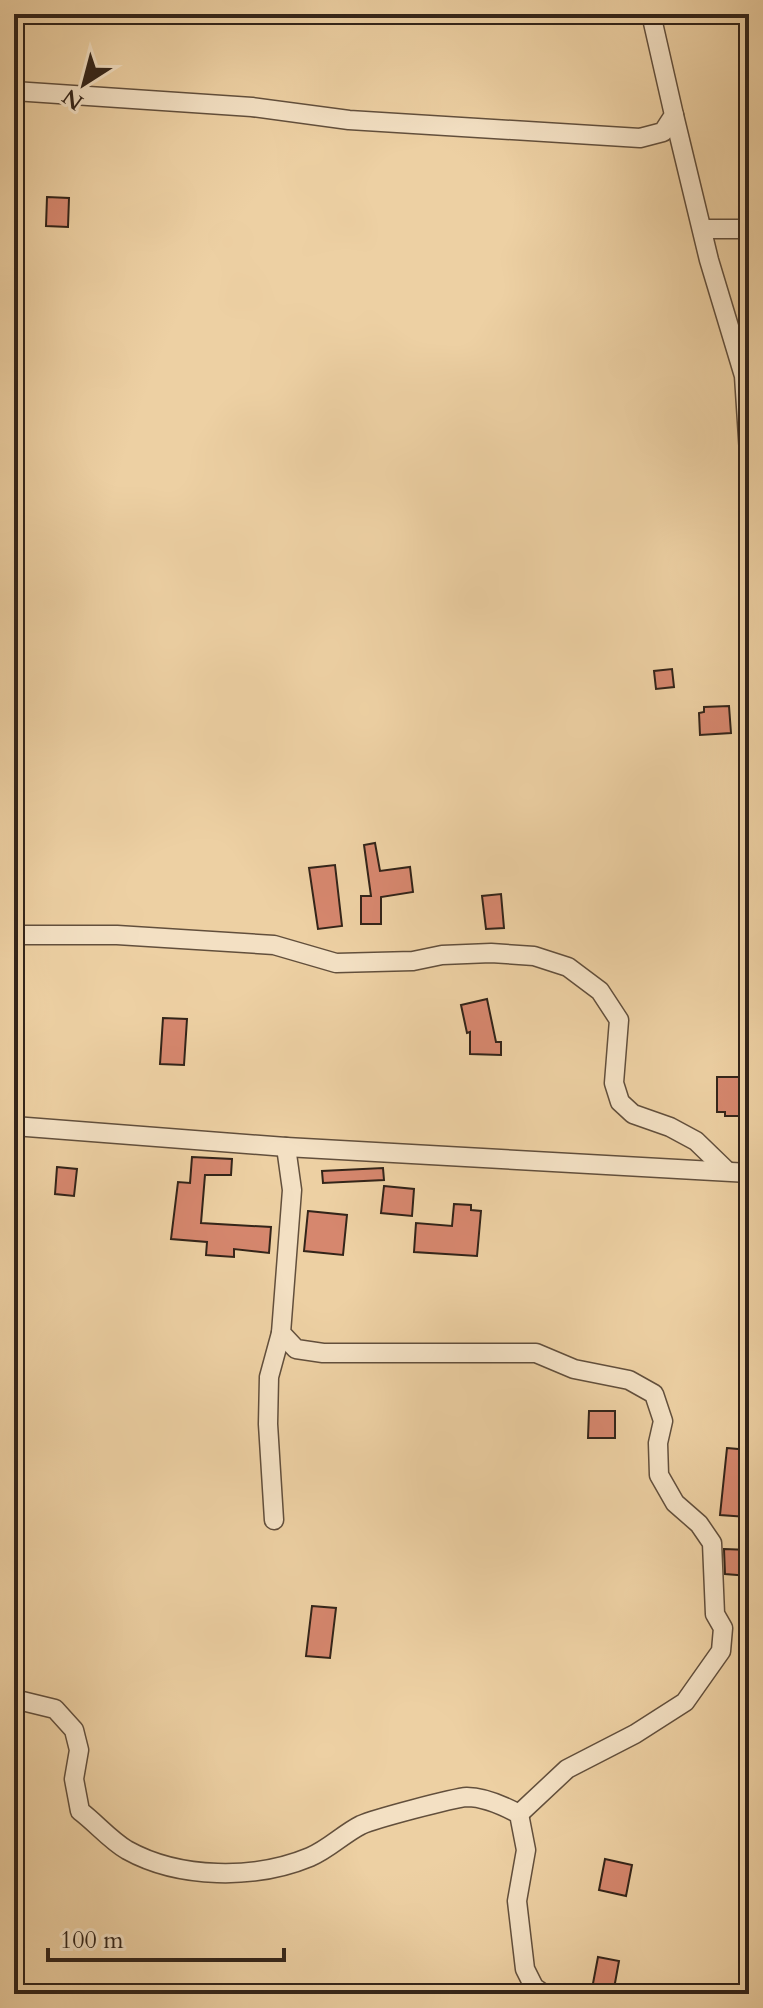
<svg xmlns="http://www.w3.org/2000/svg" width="763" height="2008" viewBox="0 0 763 2008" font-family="Cardo,serif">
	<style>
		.building { fill: #d6876e; stroke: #332419; stroke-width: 2 }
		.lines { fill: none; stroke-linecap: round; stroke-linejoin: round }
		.minor-casing { stroke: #624f3c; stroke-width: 21 }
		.minor { stroke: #f3e0c3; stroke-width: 18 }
	</style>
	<rect width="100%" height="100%" fill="#edd0a3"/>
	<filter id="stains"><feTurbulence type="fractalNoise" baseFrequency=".0025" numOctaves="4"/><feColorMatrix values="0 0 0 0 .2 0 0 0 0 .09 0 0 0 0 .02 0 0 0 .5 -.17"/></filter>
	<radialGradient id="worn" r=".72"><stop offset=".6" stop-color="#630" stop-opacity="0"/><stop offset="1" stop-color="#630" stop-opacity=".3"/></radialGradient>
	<g class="building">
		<polygon points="47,197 69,198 68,227 46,226"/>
		<polygon points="672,669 674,687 656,689 654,671"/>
		<polygon points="729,706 731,733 700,735 699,713 704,712 704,707"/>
		<polygon points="375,843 380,871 410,867 413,892 381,897 381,924 361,924 361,896 371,896 364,845"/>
		<polygon points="335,865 342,926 318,929 309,868"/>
		<polygon points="501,894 504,928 486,929 482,896"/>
		<polygon points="487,999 496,1042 501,1042 501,1055 470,1054 470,1032 467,1033 461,1005"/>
		<polygon points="163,1018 187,1019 184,1065 160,1064"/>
		<polygon points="717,1077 749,1077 749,1112 743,1112 743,1116 725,1116 725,1112 717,1112"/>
		<polygon points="192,1157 232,1159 231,1175 205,1175 201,1223 271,1227 269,1253 234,1249 234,1257 206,1255 207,1242 171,1239 178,1182 190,1183"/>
		<polygon points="57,1167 77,1169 74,1196 55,1194"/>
		<polygon points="383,1168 384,1180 323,1183 322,1171"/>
		<polygon points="384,1186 414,1189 412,1216 381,1213"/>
		<polygon points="454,1204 471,1205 471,1210 481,1211 477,1256 414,1252 416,1223 452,1226"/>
		<polygon points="308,1211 347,1215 343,1255 304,1251"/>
		<polygon points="589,1411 615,1411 615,1438 588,1438"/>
		<polygon points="727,1448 749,1450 747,1517 720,1515"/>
		<polygon points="724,1549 749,1550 749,1576 725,1574"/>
		<polygon points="312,1606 336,1608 330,1658 306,1656"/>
		<polygon points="605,1859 632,1865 626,1896 599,1890"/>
		<polygon points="598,1957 619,1961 613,1994 591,1994"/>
	</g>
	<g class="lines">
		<g class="minor-casing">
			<g id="minor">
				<polyline points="14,91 252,107 349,120 640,138 663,132 674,115 651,14"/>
				<polyline points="674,115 709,260 744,376 749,453"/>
				<polyline points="702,229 749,229"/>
				<polyline points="14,935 117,935 274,945 336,963 413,961 442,955 491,953 534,956 568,967 600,991 619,1020 614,1083 620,1102 633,1114 670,1127 696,1141 727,1171"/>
				<polyline points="14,1126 286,1147 749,1173"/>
				<polyline points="286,1147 292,1190 281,1333 296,1349 323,1353 536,1353 574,1369 629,1380 654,1394 663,1421 658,1443 659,1475 675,1503 699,1524 712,1543 715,1614 723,1628 721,1651 685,1702 635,1734 567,1769 519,1814"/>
				<polyline points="274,1520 268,1424 269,1377 281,1333"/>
				<path d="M14,1699L55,1709L74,1730L79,1750L74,1779L80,1811C96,1823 110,1840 127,1850C179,1879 255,1880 310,1857C329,1849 343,1834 361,1825C374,1819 453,1798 467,1797C485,1797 504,1806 519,1814L526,1850L517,1901L525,1969L534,1987L544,1994"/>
			</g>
		</g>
		<use href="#minor" class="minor"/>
	</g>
	<rect width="763" height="2008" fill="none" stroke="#edd0a3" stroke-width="48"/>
	<rect x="16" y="16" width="731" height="1976" fill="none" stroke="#332419" stroke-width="4"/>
	<rect x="24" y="24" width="715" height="1960" fill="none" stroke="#332419" stroke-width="2"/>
	<g transform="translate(84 84) rotate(216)" stroke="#f3e0c3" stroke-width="6" paint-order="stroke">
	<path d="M0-6L14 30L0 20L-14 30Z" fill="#332419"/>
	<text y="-12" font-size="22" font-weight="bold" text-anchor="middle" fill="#332419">N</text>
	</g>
	<path d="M48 1948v12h236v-12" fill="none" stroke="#332419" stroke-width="4"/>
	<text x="60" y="1948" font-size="24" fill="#332419" stroke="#f3e0c3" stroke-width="6" paint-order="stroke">100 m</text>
	<rect width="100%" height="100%" filter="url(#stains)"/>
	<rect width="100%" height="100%" fill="url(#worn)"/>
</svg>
